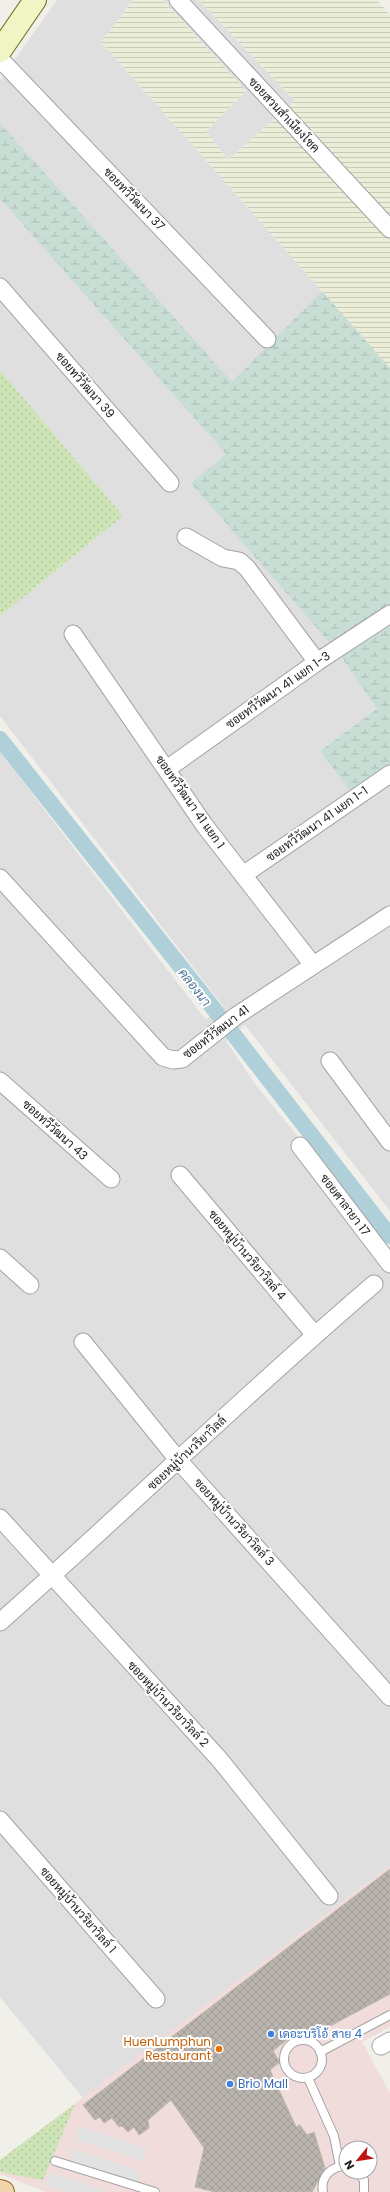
<svg xmlns="http://www.w3.org/2000/svg" width="390" height="2192" viewBox="0 0 390 2192" font-family="Poppins,Sarabun,sans-serif">
	<style>
		.residential { fill: #e0dfdf }
		.commercial { fill: #efdcdb; fill-rule: evenodd }
		.farmland { fill: url(#farmland-rules) }
		.grass { fill: url(#grass-dots) }
		.wetland { fill: url(#wetland-marsh) }
		.parking { fill: #e2e2e2 }
		.lines { fill: none; stroke-linecap: round; stroke-linejoin: round }
		.canal { stroke: #afd0d9; stroke-width: 16 }
		.building { fill: url(#building-cross-hatch); stroke: #c1b6ad }
		.service-casing { stroke: #a3a3a3; stroke-width: 10 }
		.minor-casing { stroke: #a3a3a3; stroke-width: 19 }
		.secondary-casing { stroke: #667011; stroke-width: 24 }
		.primary-casing { stroke: #8f6610; stroke-width: 24 }
		.service { stroke: #fff; stroke-width: 8 }
		.minor { stroke: #fff; stroke-width: 17 }
		.secondary { stroke: #f1f4c5; stroke-width: 22 }
		.primary { stroke: #f3d5ad; stroke-width: 22 }
		.shop-dot { fill: #3f7fe0; stroke: #fff; stroke-width: 1.5 }
		.food-dot { fill: #e8710a; stroke: #fff; stroke-width: 1.5 }
		.labels { text-anchor: middle; stroke-width: 4; stroke-linejoin: round; paint-order: stroke }
		.street-label { font-size: 12px; fill: #222; stroke: #fff }
		.shop-label { font-size: 12px; fill: #366cbe; stroke: #fff; text-anchor: start }
		.food-label { font-size: 12px; fill: #c56008; stroke: #fff; text-anchor: end }
		.water-label { font-size: 13px; font-style: italic; fill: #507599; stroke: #fff }
	</style>
	<defs>
		<pattern id="farmland-rules" width="6" height="5" patternUnits="userSpaceOnUse"><rect width="6" height="5" fill="#ebedd8"/><path d="M0 2.5h6" fill="none" stroke="#c9cbb9"/></pattern>
		<pattern id="grass-dots" width="8" height="8" patternUnits="userSpaceOnUse"><rect width="8" height="8" fill="#cde5b6"/><path d="M2 2h.1M6 6h.1" fill="none" stroke="#b0c49c" stroke-width="1.8" stroke-linecap="round"/></pattern>
		<pattern id="wetland-marsh" width="20" height="14" patternUnits="userSpaceOnUse"><rect width="20" height="14" fill="#c8ddd4"/><path d="M1 5h8M5 5V1M11 12h8M15 12V8" fill="none" stroke="#acbdb6"/></pattern>
		<pattern id="building-cross-hatch" width="8" height="8" patternUnits="userSpaceOnUse"><rect width="8" height="8" fill="#bab4af"/><path d="M0 0l8 8M0 8l8-8" fill="none" stroke="#a09a96"/></pattern>
	</defs>
	<rect width="100%" height="100%" fill="#f1efea"/>
	<g class="residential">
		<polygon points="57,0 133,0 101,42 322,291 232,383 0,123 0,80"/>
		<polygon points="163,0 199,0 295,101 228,160 206,131 246,91"/>
		<polygon points="0,199 226,454 192,483 340,655 377,709 320,751 351,791 390,765 390,1211 245,1025 226,1041 255,1084 390,1249 390,1866 83,2098 0,1997 0,752 206,1020 223,1006 0,716 0,616 123,516 0,370"/>
	</g>
	<path class="commercial" d="M390,1866V2027L362,2042L390,2093V2192H46L0,2174V2160ZM346,2148H370V2172H346Z"/>
	<polygon class="farmland" points="133,0 163,0 246,91 206,131 228,160 295,101 199,0 377,0 390,15 390,368 101,42"/>
	<g class="grass">
		<polygon points="0,370 123,516 0,616"/>
		<polygon points="75,2104 43,2180 0,2172 0,2160"/>
	</g>
	<polygon class="wetland" points="0,123 232,382 322,291 390,368 390,765 351,792 320,751 377,709 340,655 191,483 226,454 0,199"/>
	<g class="parking">
		<polygon points="80,2126 147,2148 143,2161 76,2140"/>
		<polygon points="72,2149 141,2171 136,2188 67,2167"/>
		<polygon points="50,2172 109,2192 66,2192 46,2186"/>
	</g>
	<g class="lines">
		<polyline class="canal" points="0,739 196,986 390,1236"/>
	</g>
	<polygon class="building" points="390,1869 390,1994 321,2031 317,2024 304,2035 300,2029 273,2051 280,2062 270,2070 296,2127 300,2125 307,2135 314,2132 325,2168 312,2192 215,2192 195,2187 204,2148 171,2100 148,2120 149,2128 139,2135 134,2127 128,2132 122,2126 119,2127 112,2118 104,2123 100,2117 95,2120 83,2105"/>
	<g class="lines">
		<g class="service-casing">
			<g id="service">
				<circle cx="303" cy="2059" r="19"/>
				<polyline points="320,2052 390,2015"/>
				<polyline points="308,2078 334,2136 340,2166"/>
				<polyline points="55,2161 155,2192"/>
				<polyline points="358,2172 364,2180 364,2192"/>
				<path d="M323,2192C320,2177 331,2166 346,2166"/>
			</g>
		</g>
		<g class="minor-casing">
			<g id="minor">
				<polyline points="178,0 390,229"/>
				<polyline points="0,59 267,339"/>
				<polyline points="0,287 170,483"/>
				<polyline points="186,537 223,558 239,561 247,568 317,662"/>
				<polyline points="73,634 205,826 313,965"/>
				<polyline points="167,769 317,662 390,614"/>
				<polyline points="243,875 390,774"/>
				<polyline points="0,878 163,1057 173,1060 182,1059 236,1016 390,915"/>
				<polyline points="330,1061 390,1142"/>
				<polyline points="0,1081 111,1179"/>
				<polyline points="300,1146 390,1264"/>
				<polyline points="180,1175 315,1335"/>
				<polyline points="0,1258 30,1285"/>
				<polyline points="83,1342 179,1461 390,1697"/>
				<polyline points="0,1518 220,1760 329,1896"/>
				<path d="M0,1622C126,1511 246,1393 374,1284"/>
				<polyline points="0,1820 156,1999"/>
				<polyline points="381,2046 390,2041"/>
			</g>
		</g>
		<g class="secondary-casing">
			<polyline id="secondary" points="0,51 35,0"/>
		</g>
		<g class="primary-casing">
			<polyline id="primary" points="0,2191 3,2192"/>
		</g>
		<use href="#service" class="service"/>
		<use href="#minor" class="minor"/>
		<use href="#secondary" class="secondary"/>
		<use href="#primary" class="primary"/>
	</g>
	<g class="shop-dot">
		<circle cx="271" cy="2034" r="4"/>
		<circle cx="230" cy="2084" r="4"/>
	</g>
	<circle class="food-dot" cx="219" cy="2049" r="4"/>
	<g class="labels">
		<g class="street-label">
			<text transform="translate(284 115) rotate(47)" y="4">ซอยสวนสำเนียงโชค</text>
			<text transform="translate(134 199) rotate(46)" y="4">ซอยทวีวัฒนา 37</text>
			<text transform="translate(85 385) rotate(49)" y="4">ซอยทวีวัฒนา 39</text>
			<text transform="translate(278 690) rotate(-35)" y="4">ซอยทวีวัฒนา 41 แยก 1-3</text>
			<text transform="translate(190 802) rotate(55)" y="4">ซอยทวีวัฒนา 41 แยก 1</text>
			<text transform="translate(317 824) rotate(-35)" y="4">ซอยทวีวัฒนา 41 แยก 1-1</text>
			<text transform="translate(216 1032) rotate(-37)" y="4">ซอยทวีวัฒนา 41</text>
			<text transform="translate(55 1130) rotate(42)" y="4">ซอยทวีวัฒนา 43</text>
			<text transform="translate(345 1205) rotate(53)" y="4">ซอยศาลายา 17</text>
			<text transform="translate(247 1255) rotate(50)" y="4">ซอยหมู่บ้านวริยาวิลล์ 4</text>
			<text transform="translate(187 1453) rotate(-43)" y="4">ซอยหมู่บ้านวริยาวิลล์</text>
			<text transform="translate(234 1522) rotate(48)" y="4">ซอยหมู่บ้านวริยาวิลล์ 3</text>
			<text transform="translate(168 1704) rotate(47)" y="4">ซอยหมู่บ้านวริยาวิลล์ 2</text>
			<text transform="translate(78 1910) rotate(49)" y="4">ซอยหมู่บ้านวริยาวิลล์ 1</text>
		</g>
		<g class="shop-label">
			<text x="279" y="2038">เดอะบริโอ้ สาย 4</text>
			<text x="238" y="2088">Brio Mall</text>
		</g>
		<g class="food-label">
			<text x="211" y="2046">HuenLumphun<tspan x="211" dy="14">Restaurant</tspan></text>
		</g>
		<g class="water-label">
			<text transform="translate(195 987) rotate(52)" y="5">คลองนา</text>
		</g>
	</g>
	<g transform="translate(358 2160) rotate(240)"><circle r="19" fill="#ffffff" stroke="#a7a7a7"/>
	<path d="M0-3L7 15L0 10L-7 15Z" fill="#be1616"/>
	<text y="-6" font-size="11" font-weight="bold" text-anchor="middle" fill="#222222">N</text>
	</g>
</svg>
